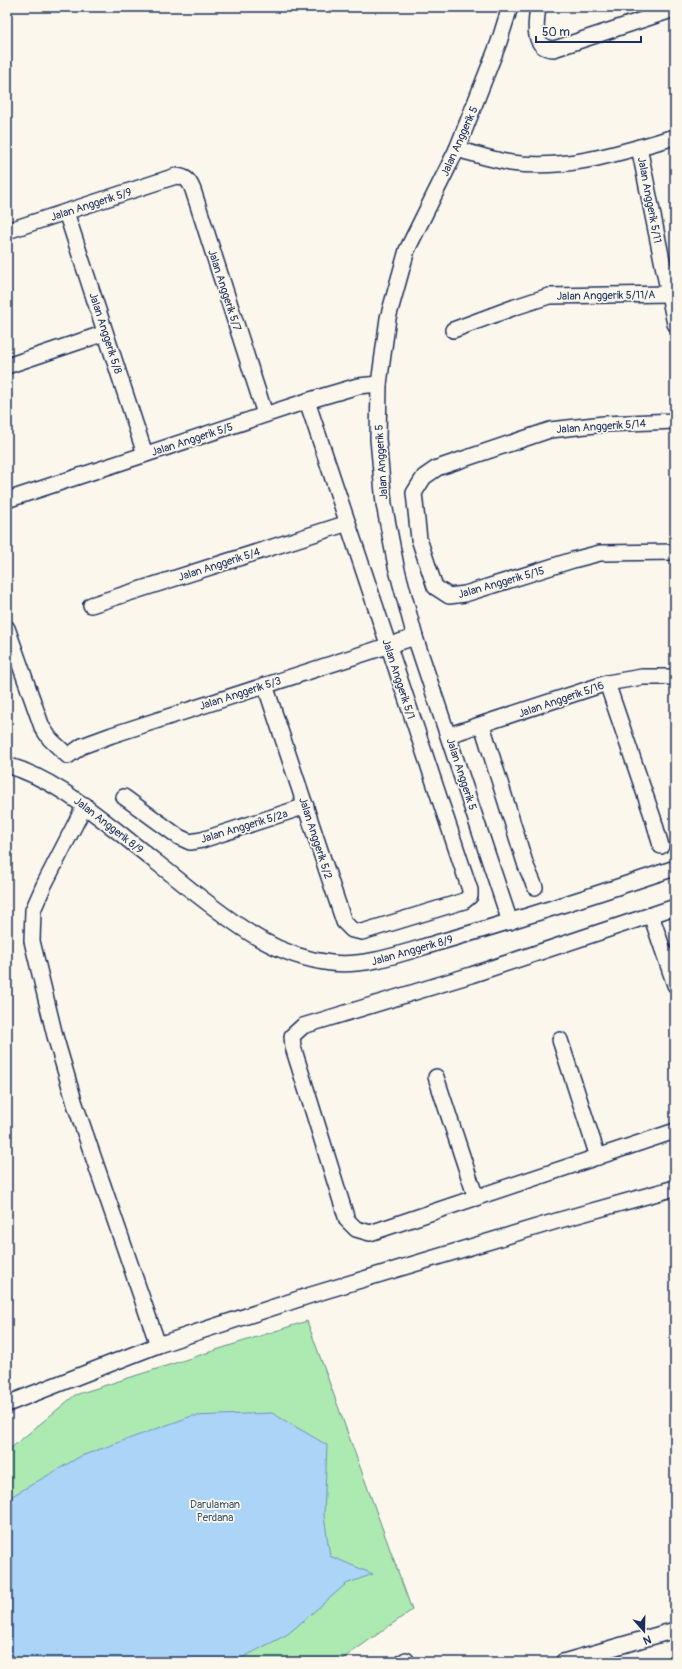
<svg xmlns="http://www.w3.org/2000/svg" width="682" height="1669" viewBox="0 0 682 1669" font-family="Pangolin,sans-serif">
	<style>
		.green { fill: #aceab2; stroke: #648c88 }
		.water { fill: #abd4f6; stroke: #7192b9 }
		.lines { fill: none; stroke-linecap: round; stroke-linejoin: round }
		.minor-casing { stroke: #1b2f5e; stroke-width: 18 }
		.minor { stroke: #fbf7ec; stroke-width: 15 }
		.labels { text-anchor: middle; stroke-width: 3.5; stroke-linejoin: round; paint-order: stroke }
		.street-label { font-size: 11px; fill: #1b2f5e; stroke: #fbf7ec }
		.park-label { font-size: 11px; fill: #38546f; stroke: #fbf7ec }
	</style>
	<rect width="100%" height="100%" fill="#fbf7ec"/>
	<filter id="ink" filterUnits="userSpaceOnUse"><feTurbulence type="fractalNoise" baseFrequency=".025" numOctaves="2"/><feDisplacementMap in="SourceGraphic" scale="8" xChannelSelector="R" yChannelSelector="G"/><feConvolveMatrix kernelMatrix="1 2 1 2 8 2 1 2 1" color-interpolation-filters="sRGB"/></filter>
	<g filter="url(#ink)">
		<polygon class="green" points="307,1321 412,1610 338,1662 7,1662 7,1449 11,1448 75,1395"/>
		<polygon class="water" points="272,1413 327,1445 324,1516 330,1556 373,1574 346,1584 288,1634 234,1662 7,1662 7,1499 81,1456 192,1416"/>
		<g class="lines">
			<g class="minor-casing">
				<g id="minor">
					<path d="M538,7C536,22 531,49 554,49L675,9"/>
					<polyline points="639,147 675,324"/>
					<path d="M457,149C475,154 493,160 511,163C567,171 622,152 675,137"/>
					<polyline points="66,212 145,454"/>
					<path d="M7,231L176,176C186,177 189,180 193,190L265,414"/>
					<polyline points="453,330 515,307 549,296 669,294"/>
					<polyline points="7,366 105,333"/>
					<polyline points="675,421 604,424 550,430 437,468 424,477 414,493 419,539 435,587 449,596 465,594 573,560 600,553 675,552"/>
					<polyline points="7,500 307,401 358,386 379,384"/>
					<polyline points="91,605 348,523"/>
					<polyline points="7,628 42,727 50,739 68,756 82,746 112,735 415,637"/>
					<polyline points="607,683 653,818 661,846"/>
					<polyline points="265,685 344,922 352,930 362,932 464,901 470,896 470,890 307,401"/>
					<polyline points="482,725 526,866 535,887"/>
					<polyline points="449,735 607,683 642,677 675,677"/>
					<path d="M7,765C51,778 85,806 121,834C144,853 168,871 191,890C235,924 273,956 331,963C368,967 405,952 440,942C519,920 597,894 675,868"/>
					<polyline points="124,797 179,837 190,842 202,840 306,806"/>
					<polyline points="85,805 44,885 33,910 32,941 55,1036 75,1104 158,1345"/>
					<polyline points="675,907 471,975 303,1026 292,1036 293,1047 347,1220 356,1229 370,1233 675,1131"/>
					<polyline points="651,915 675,985"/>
					<polyline points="510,922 415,637 396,566 384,504 378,439 379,384 388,318 407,250 457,149 499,42 510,7"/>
					<polyline points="560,1040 598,1157"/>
					<polyline points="436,1077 476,1198"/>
					<polyline points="7,1404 158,1345 311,1295 560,1220 675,1188"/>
					<polyline points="403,1662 406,1660"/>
					<polyline points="563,1662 675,1630"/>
				</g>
			</g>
			<use href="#minor" class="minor"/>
		</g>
	</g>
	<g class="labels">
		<g class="street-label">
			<text transform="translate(459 141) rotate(-66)" y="4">Jalan Anggerik 5</text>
			<text transform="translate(650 200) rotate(79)" y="4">Jalan Anggerik 5/11</text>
			<text transform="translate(91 204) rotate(-18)" y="4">Jalan Anggerik 5/9</text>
			<text transform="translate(225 290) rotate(72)" y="4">Jalan Anggerik 5/7</text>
			<text transform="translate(606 295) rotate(-1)" y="4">Jalan Anggerik 5/11/A</text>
			<text transform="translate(106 333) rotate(72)" y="4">Jalan Anggerik 5/8</text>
			<text transform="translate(601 426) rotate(-4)" y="4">Jalan Anggerik 5/14</text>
			<text transform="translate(192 439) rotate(-18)" y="4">Jalan Anggerik 5/5</text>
			<text transform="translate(381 462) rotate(-94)" y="4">Jalan Anggerik 5</text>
			<text transform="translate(219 564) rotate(-18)" y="4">Jalan Anggerik 5/4</text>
			<text transform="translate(501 582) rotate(-16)" y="4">Jalan Anggerik 5/15</text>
			<text transform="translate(399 679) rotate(72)" y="4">Jalan Anggerik 5/1</text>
			<text transform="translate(240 693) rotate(-18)" y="4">Jalan Anggerik 5/3</text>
			<text transform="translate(561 699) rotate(-19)" y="4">Jalan Anggerik 5/16</text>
			<text transform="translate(462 774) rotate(72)" y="4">Jalan Anggerik 5</text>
			<text transform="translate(109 825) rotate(38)" y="4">Jalan Anggerik 8/9</text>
			<text transform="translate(244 826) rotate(-17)" y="4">Jalan Anggerik 5/2a</text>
			<text transform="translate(316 838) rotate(72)" y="4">Jalan Anggerik 5/2</text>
			<text transform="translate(412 950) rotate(-16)" y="4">Jalan Anggerik 8/9</text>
		</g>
		<g class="park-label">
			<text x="215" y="1508">Darulaman<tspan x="215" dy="13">Perdana</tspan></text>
		</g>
	</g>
	<rect width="682" height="1669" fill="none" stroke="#fbf7ec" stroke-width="24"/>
	<rect x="12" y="12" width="658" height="1645" fill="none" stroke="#1b2f5e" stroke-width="1.5" filter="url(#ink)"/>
	<g transform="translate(644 1631) rotate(160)" stroke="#fbf7ec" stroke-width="3" paint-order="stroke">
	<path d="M0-3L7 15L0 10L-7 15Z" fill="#1b2f5e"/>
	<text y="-6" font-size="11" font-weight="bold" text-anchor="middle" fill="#1b2f5e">N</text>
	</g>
	<path d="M536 36v6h105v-6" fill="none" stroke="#1b2f5e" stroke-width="2"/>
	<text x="542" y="36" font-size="12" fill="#1b2f5e" stroke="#fbf7ec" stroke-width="3" paint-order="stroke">50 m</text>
</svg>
